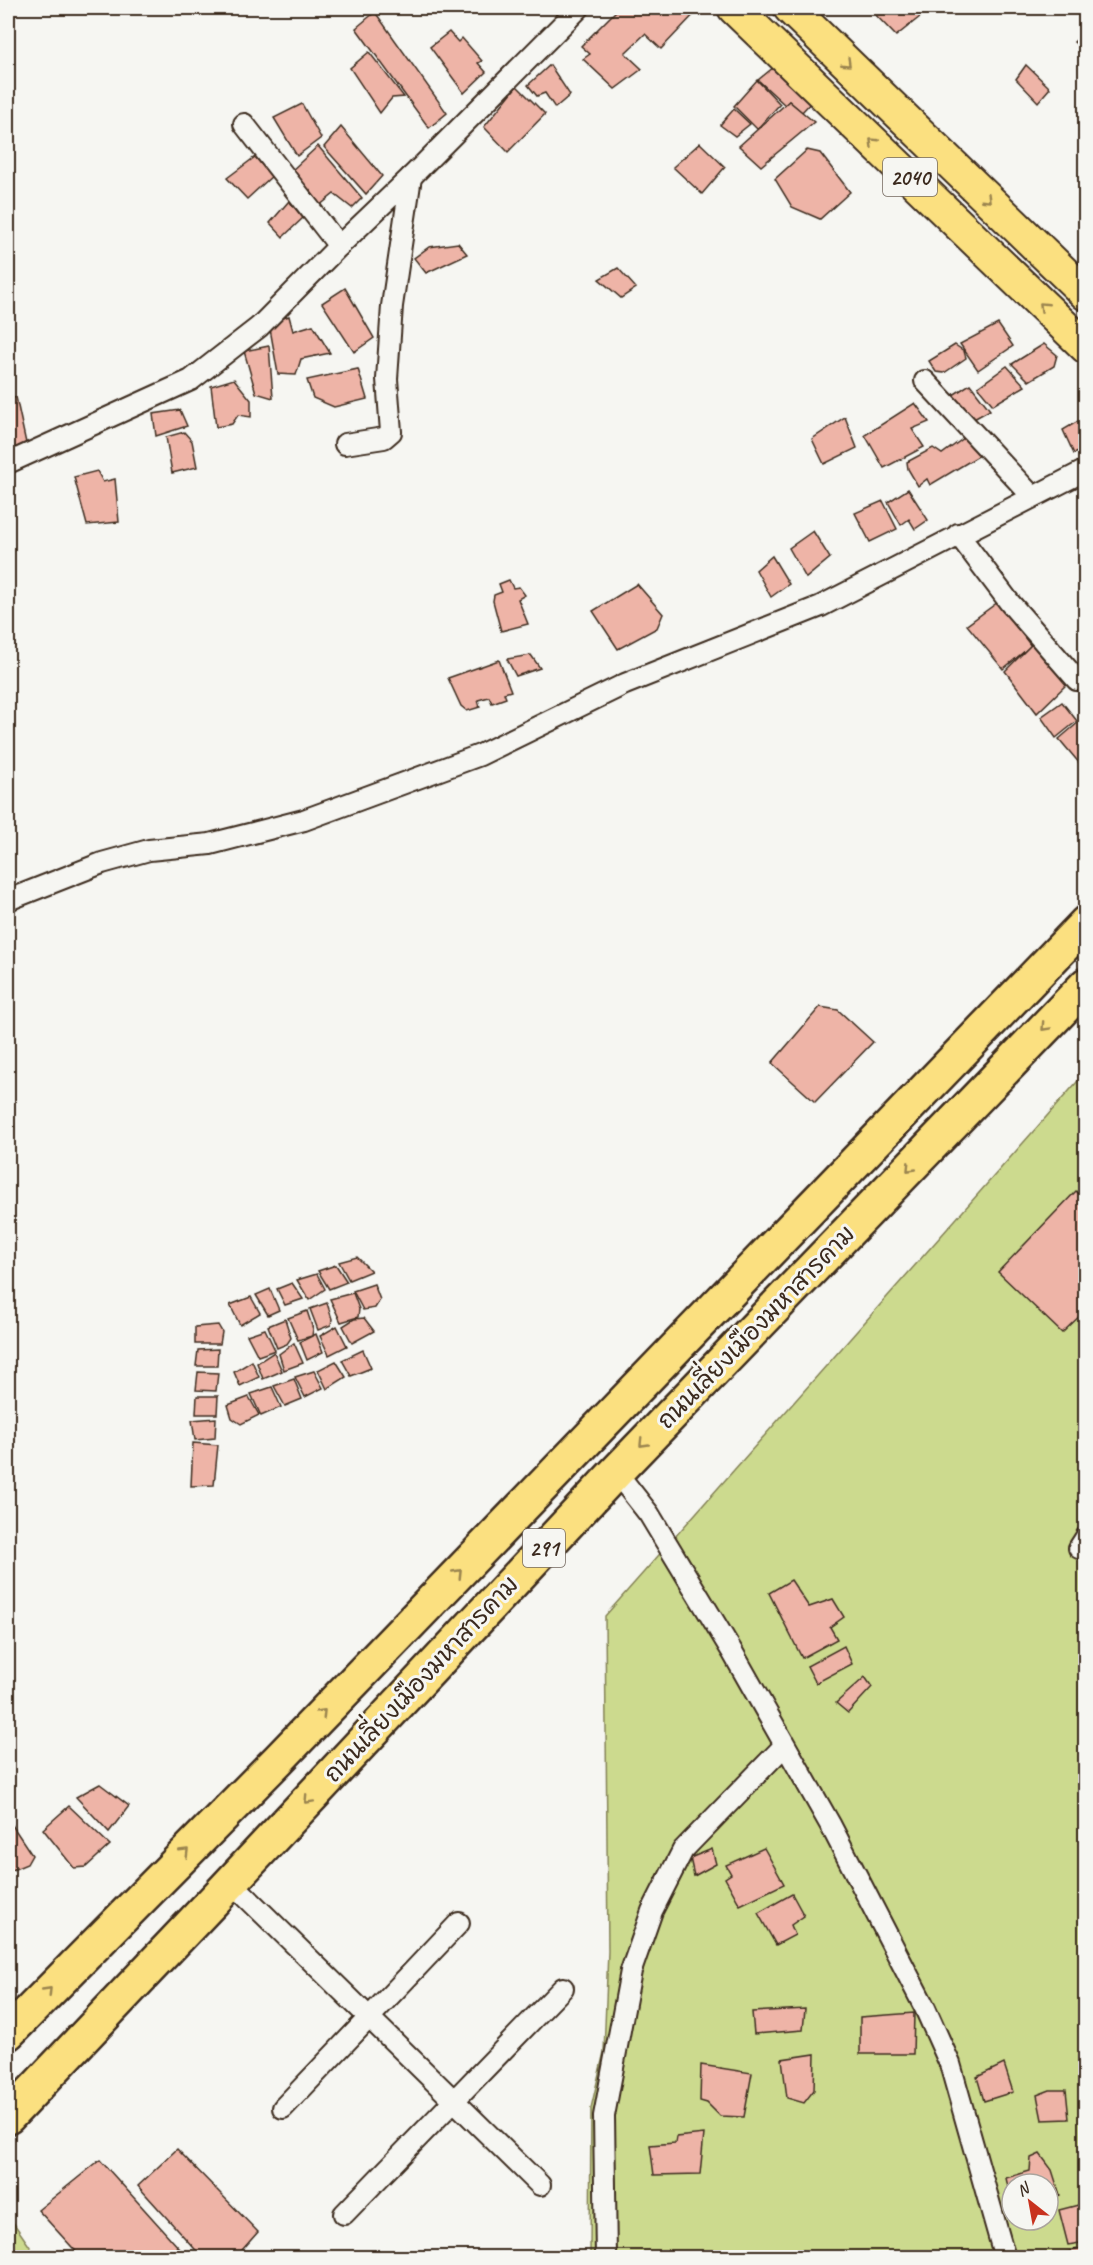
<svg xmlns="http://www.w3.org/2000/svg" width="1093" height="2265" viewBox="0 0 1093 2265" font-family="Caveat,'Playpen Sans Thai',sans-serif">
	<style>
		.green { fill: #ccda8e; stroke: #848256; stroke-width: 1.5; fill-rule: evenodd }
		.building { fill: #eeb4a7; stroke: #3b2a1e; stroke-width: 1.5 }
		.lines { fill: none; stroke-linecap: round; stroke-linejoin: round }
		.street-casing { stroke: #3b2a1e; stroke-width: 24 }
		.primary-casing { stroke: #3b2a1e; stroke-width: 36 }
		.highway-casing { stroke: #3b2a1e; stroke-width: 38 }
		.street { stroke: #f6f6f2; stroke-width: 20 }
		.primary { stroke: #fbe080; stroke-width: 32 }
		.highway { stroke: #fbe080; stroke-width: 33 }
		.oneway { stroke: #9b854f }
		.labels { text-anchor: middle; stroke-width: 6; stroke-linejoin: round; paint-order: stroke }
		.shield { fill: #f6f6f2; stroke: #73675e; stroke-width: 1.5 }
		.shield-label { font-size: 22px; font-weight: bold; fill: #3b2a1e }
		.street-label { font-size: 24px; fill: #3b2a1e; stroke: #f6f6f2 }
	</style>
	<rect width="100%" height="100%" fill="#f6f6f2"/>
	<filter id="ink" filterUnits="userSpaceOnUse"><feTurbulence type="fractalNoise" baseFrequency=".0167" numOctaves="2"/><feDisplacementMap in="SourceGraphic" scale="12" xChannelSelector="R" yChannelSelector="G"/><feConvolveMatrix kernelMatrix="1 2 1 2 8 2 1 2 1" color-interpolation-filters="sRGB"/></filter>
	<g filter="url(#ink)">
		<g class="green">
			<path d="M1085,1073V2257L590,2258L591,2108L604,2052L608,1951L605,1616ZM1012,2184H1048V2220H1012Z"/>
			<polygon points="8,2215 37,2257 8,2257"/>
		</g>
		<g class="building">
			<polygon points="619,8 699,9 661,49 645,34 625,53 642,69 615,89 583,59 590,54 581,46"/>
			<polygon points="869,8 928,8 930,9 896,36"/>
			<polygon points="375,12 447,113 429,128 356,28"/>
			<polygon points="1086,31 1086,52 1074,42"/>
			<polygon points="449,32 458,42 462,38 482,61 478,63 486,72 464,93 430,47"/>
			<polygon points="369,52 404,97 392,98 380,113 350,68"/>
			<polygon points="779,63 814,99 802,112 789,101 785,105 758,80"/>
			<polygon points="550,65 570,95 555,108 545,93 537,96 528,85"/>
			<polygon points="1026,65 1050,88 1038,102 1016,79"/>
			<polygon points="757,80 780,104 757,129 734,106"/>
			<polygon points="517,86 545,114 508,152 484,127"/>
			<polygon points="789,101 814,122 761,166 739,146"/>
			<polygon points="302,104 321,138 297,156 274,118"/>
			<polygon points="734,109 750,124 735,136 720,125"/>
			<polygon points="341,127 382,176 366,194 324,147"/>
			<polygon points="700,143 725,167 702,194 673,167"/>
			<polygon points="318,146 362,198 352,208 334,194 319,206 291,171"/>
			<polygon points="807,150 820,153 850,192 820,219 792,207 775,179"/>
			<polygon points="255,157 272,176 247,199 227,178"/>
			<polygon points="289,201 303,218 283,237 270,223"/>
			<polygon points="458,243 467,254 426,273 414,258 429,247"/>
			<polygon points="618,268 636,288 621,298 599,279"/>
			<polygon points="345,288 374,338 354,352 322,303"/>
			<polygon points="289,316 293,331 313,325 330,353 301,359 296,375 278,374 269,323"/>
			<polygon points="998,324 1013,346 978,370 960,344"/>
			<polygon points="1044,344 1057,355 1054,366 1029,381 1012,364"/>
			<polygon points="955,345 964,351 966,358 944,373 936,372 929,361"/>
			<polygon points="269,346 273,398 256,393 244,351"/>
			<polygon points="1007,366 1025,386 993,405 978,387"/>
			<polygon points="358,369 367,399 334,407 313,398 307,380"/>
			<polygon points="234,379 251,400 251,417 238,415 232,424 216,427 211,386"/>
			<polygon points="970,384 990,410 972,420 950,397"/>
			<polygon points="16,397 26,443 8,452 8,400"/>
			<polygon points="915,403 929,422 912,429 924,447 884,468 865,435"/>
			<polygon points="180,410 187,426 156,436 153,414"/>
			<polygon points="845,417 857,448 824,464 812,439"/>
			<polygon points="1085,417 1086,448 1074,454 1063,430"/>
			<polygon points="184,432 192,441 197,467 172,473 166,437"/>
			<polygon points="964,438 980,455 930,485 927,479 918,486 908,469 907,462 933,448 942,454"/>
			<polygon points="97,471 103,482 115,479 119,522 87,525 74,477"/>
			<polygon points="908,489 928,520 915,529 909,519 901,525 888,502"/>
			<polygon points="883,501 897,529 870,542 855,513"/>
			<polygon points="813,531 830,558 806,578 789,548"/>
			<polygon points="772,556 789,584 771,597 756,570"/>
			<polygon points="509,580 513,588 519,587 525,595 518,599 528,624 501,631 493,601 494,595 502,592 499,584"/>
			<polygon points="637,584 663,614 657,628 618,649 593,611"/>
			<polygon points="998,602 1031,646 1003,669 967,625"/>
			<polygon points="1034,642 1067,684 1037,713 1005,671"/>
			<polygon points="531,655 540,668 516,676 507,659"/>
			<polygon points="499,660 511,691 504,693 506,698 492,703 489,697 478,700 480,707 467,711 461,706 448,678"/>
			<polygon points="1062,702 1077,721 1056,738 1041,717"/>
			<polygon points="1086,716 1086,771 1059,739"/>
			<polygon points="820,1007 838,1010 873,1042 815,1102 772,1063"/>
			<polygon points="1076,1191 1086,1200 1086,1310 1062,1333 998,1272"/>
			<polygon points="357,1257 371,1271 349,1280 339,1262"/>
			<polygon points="336,1265 347,1282 329,1289 318,1271"/>
			<polygon points="317,1274 325,1289 309,1300 297,1280"/>
			<polygon points="292,1283 303,1299 285,1305 277,1289"/>
			<polygon points="374,1284 380,1300 375,1308 363,1310 353,1291"/>
			<polygon points="270,1289 279,1310 268,1315 256,1295"/>
			<polygon points="353,1293 359,1309 358,1317 341,1322 330,1299"/>
			<polygon points="251,1297 260,1313 240,1325 230,1305"/>
			<polygon points="327,1303 332,1319 331,1325 318,1330 310,1309"/>
			<polygon points="307,1311 313,1329 312,1336 298,1340 288,1318"/>
			<polygon points="364,1318 374,1331 352,1343 343,1326 354,1319"/>
			<polygon points="285,1319 291,1338 287,1344 277,1348 268,1326"/>
			<polygon points="218,1325 222,1332 220,1344 195,1344 195,1327"/>
			<polygon points="337,1326 347,1346 329,1355 320,1336"/>
			<polygon points="265,1329 275,1350 258,1356 247,1335"/>
			<polygon points="316,1334 323,1352 307,1360 300,1342"/>
			<polygon points="294,1343 303,1363 284,1370 279,1354"/>
			<polygon points="218,1349 217,1366 196,1366 198,1350"/>
			<polygon points="363,1350 371,1368 351,1376 342,1360"/>
			<polygon points="274,1352 282,1371 263,1379 257,1363"/>
			<polygon points="252,1361 259,1377 240,1386 234,1372"/>
			<polygon points="336,1361 346,1377 327,1389 318,1370"/>
			<polygon points="314,1371 323,1388 305,1397 295,1377"/>
			<polygon points="198,1372 218,1373 216,1391 196,1390"/>
			<polygon points="294,1379 302,1399 285,1406 274,1386"/>
			<polygon points="272,1387 281,1407 261,1416 251,1394"/>
			<polygon points="197,1396 218,1396 217,1414 196,1414"/>
			<polygon points="249,1397 259,1415 241,1424 232,1418 228,1405"/>
			<polygon points="216,1418 215,1438 195,1440 192,1420"/>
			<polygon points="193,1443 218,1445 214,1485 191,1486"/>
			<polygon points="791,1580 809,1607 833,1599 844,1617 830,1627 837,1639 802,1658 769,1593"/>
			<polygon points="844,1646 852,1664 816,1683 807,1666"/>
			<polygon points="865,1677 872,1687 848,1713 836,1703"/>
			<polygon points="100,1784 129,1806 109,1832 76,1797"/>
			<polygon points="69,1806 110,1845 86,1867 74,1868 43,1829"/>
			<polygon points="10,1822 32,1855 27,1864 10,1871 8,1868 8,1824"/>
			<polygon points="764,1848 784,1884 740,1905 725,1878 731,1874 726,1865"/>
			<polygon points="712,1849 716,1864 694,1876 690,1858"/>
			<polygon points="792,1894 804,1916 791,1925 795,1935 776,1945 758,1913"/>
			<polygon points="805,2009 803,2030 754,2034 752,2012"/>
			<polygon points="914,2013 913,2054 860,2054 860,2017"/>
			<polygon points="815,2054 814,2090 804,2103 787,2098 782,2059"/>
			<polygon points="1004,2064 1013,2092 984,2101 977,2077"/>
			<polygon points="701,2065 752,2073 744,2117 720,2116 707,2103 700,2101"/>
			<polygon points="1050,2090 1066,2090 1069,2119 1042,2120 1037,2095"/>
			<polygon points="704,2134 700,2174 654,2175 650,2145 675,2143 676,2137"/>
			<polygon points="177,2149 258,2232 235,2258 203,2258 138,2186"/>
			<polygon points="1040,2154 1052,2170 1060,2195 1048,2200 1048,2184 1012,2184 1012,2205 1006,2178 1030,2171 1031,2158"/>
			<polygon points="100,2160 188,2258 82,2258 38,2210"/>
			<polygon points="1086,2203 1086,2242 1068,2245 1059,2210"/>
			<polygon points="1086,2247 1086,2258 1060,2258 1059,2254"/>
		</g>
		<g class="lines">
			<g class="street-casing">
				<g id="street">
					<polyline points="244,124 339,246"/>
					<polyline points="925,381 1032,496"/>
					<polyline points="345,444 384,438 391,432 387,379 392,306 411,177"/>
					<polyline points="8,463 191,380 259,327 339,246 411,177 579,8"/>
					<polyline points="958,534 1010,603 1077,680"/>
					<polyline points="8,900 102,863 149,850 210,844 304,820 480,755 625,684 821,606 1086,470"/>
					<polyline points="616,1472 649,1514 733,1653 831,1826 925,2008 950,2064 1005,2258"/>
					<polyline points="1079,1548 1086,1537"/>
					<polyline points="231,1882 540,2185"/>
					<polyline points="283,2108 459,1923"/>
					<polyline points="344,2214 563,1988"/>
					<polyline points="606,2258 604,2116 631,1971 652,1911 683,1850 784,1746"/>
				</g>
			</g>
			<g class="primary-casing">
				<g id="primary">
					<polyline points="734,8 1086,347"/>
					<polyline points="790,8 1086,294"/>
				</g>
			</g>
			<g class="highway-casing">
				<g id="highway">
					<polyline points="8,2033 279,1759 1086,923"/>
					<polyline points="8,2117 218,1896 616,1472 1086,985"/>
				</g>
			</g>
			<use href="#street" class="street"/>
			<use href="#primary" class="primary"/>
			<use href="#highway" class="highway"/>
		</g>
		<defs><path id="oneway-chevron" d="M-2-3.5L2.5 0L-2 3.5" fill="none" stroke-width="1.6" stroke-linecap="round" stroke-linejoin="round" transform="scale(1.5)"/></defs>
		<g class="oneway">
			<use href="#oneway-chevron" transform="translate(847 63) rotate(44)"/>
			<use href="#oneway-chevron" transform="translate(873 142) rotate(-136)"/>
			<use href="#oneway-chevron" transform="translate(987 199) rotate(44)"/>
			<use href="#oneway-chevron" transform="translate(1043 306) rotate(-136)"/>
			<use href="#oneway-chevron" transform="translate(1045 1027) rotate(133)"/>
			<use href="#oneway-chevron" transform="translate(910 1168) rotate(134)"/>
			<use href="#oneway-chevron" transform="translate(643 1443) rotate(134)"/>
			<use href="#oneway-chevron" transform="translate(458 1573) rotate(-46)"/>
			<use href="#oneway-chevron" transform="translate(322 1713) rotate(-46)"/>
			<use href="#oneway-chevron" transform="translate(308 1800) rotate(133)"/>
			<use href="#oneway-chevron" transform="translate(185 1852) rotate(-45)"/>
			<use href="#oneway-chevron" transform="translate(48 1991) rotate(-46)"/>
		</g>
	</g>
	<g class="labels">
		<g class="shield">
			<rect x="883" y="158" width="54" height="38" rx="4.5"/>
			<rect x="523" y="1529" width="42" height="38" rx="4.5"/>
		</g>
		<g class="shield-label">
			<text x="910" y="185">2040</text>
			<text x="544" y="1556">291</text>
		</g>
		<g class="street-label">
			<text transform="translate(756 1327) rotate(-46)" y="8">ถนนเลี่ยงเมืองมหาสารคาม</text>
			<text transform="translate(421 1679) rotate(-47)" y="8">ถนนเลี่ยงเมืองมหาสารคาม</text>
		</g>
	</g>
	<rect width="1093" height="2265" fill="none" stroke="#f6f6f2" stroke-width="30"/>
	<rect x="15" y="15" width="1063" height="2235" fill="none" stroke="#3b2a1e" stroke-width="2" filter="url(#ink)"/>
	<g transform="translate(1030 2202) rotate(329)"><circle r="28" fill="#f6f6f2" stroke="#aba49d" stroke-width="1.5"/>
	<path d="M0-4.5L10 22L0 15L-10 22Z" fill="#c8321e"/>
	<text y="-9" font-size="16" font-weight="bold" text-anchor="middle" fill="#3b2a1e">N</text>
	</g>
</svg>
